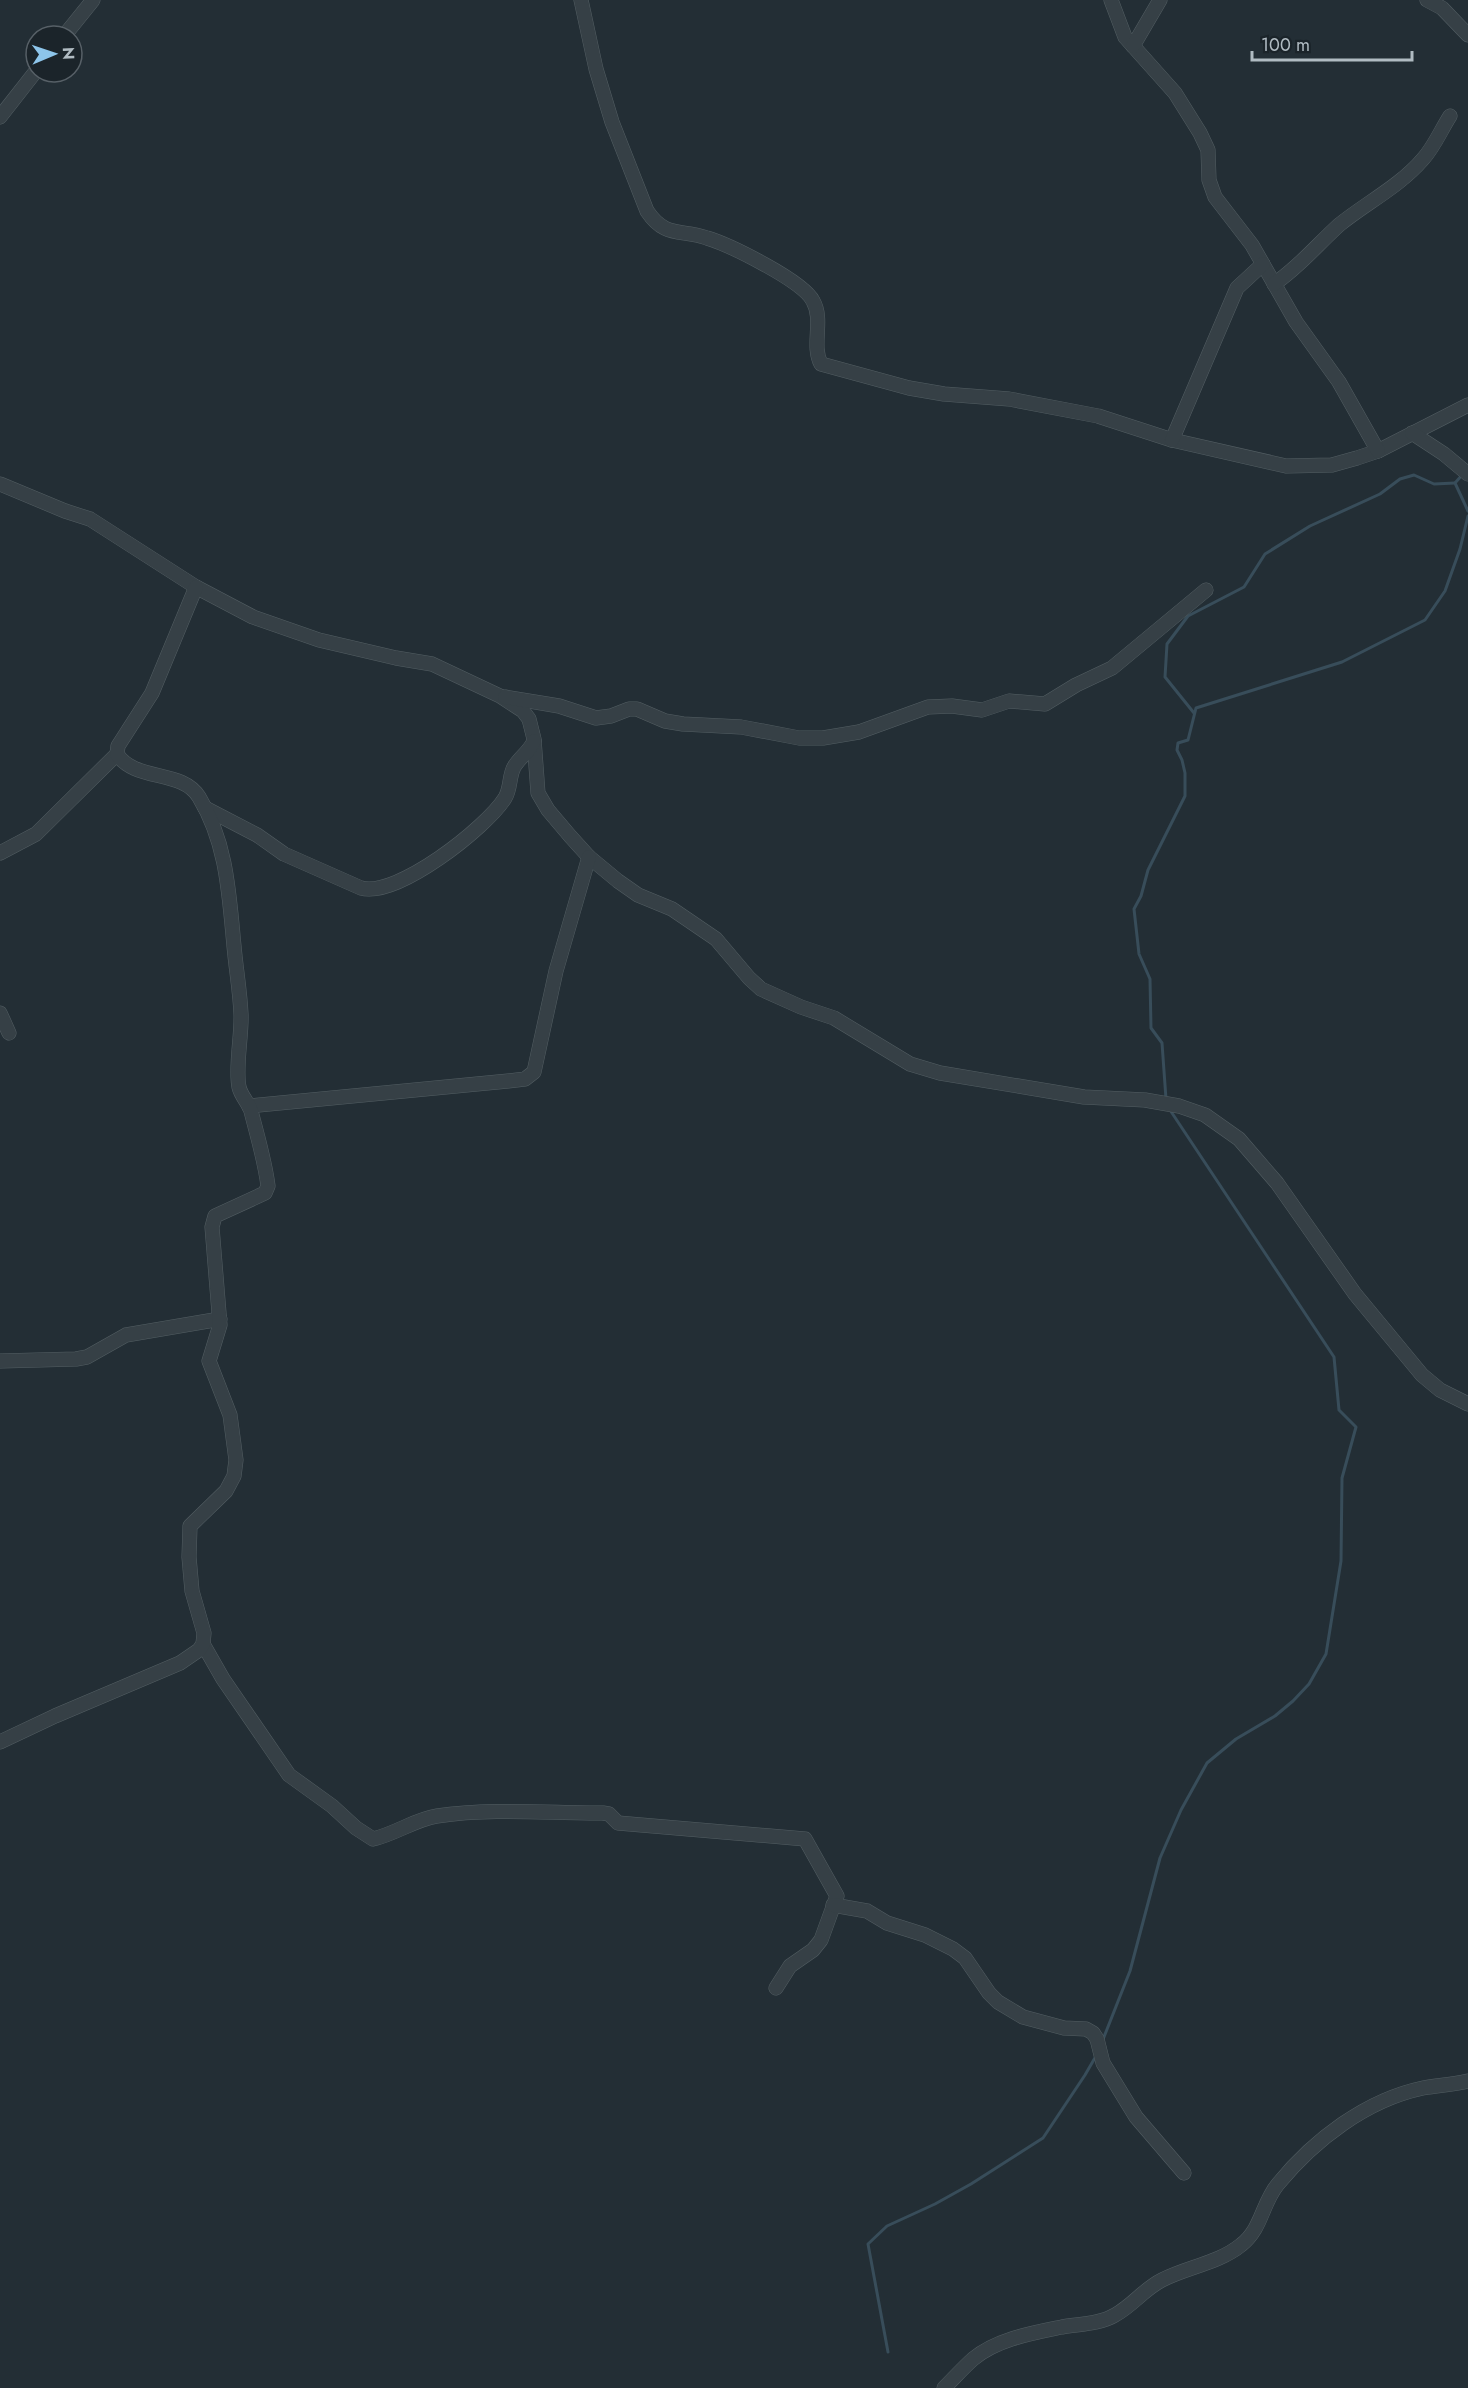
<svg xmlns="http://www.w3.org/2000/svg" width="1468" height="2388" viewBox="0 0 1468 2388" font-family="Jost,sans-serif">
	<style>
		.lines { fill: none; stroke-linecap: round; stroke-linejoin: round }
		.stream { stroke: #384d5a; stroke-width: 3 }
		.minor-casing { stroke: #535e63; stroke-width: 15 }
		.minor { stroke: #364046; stroke-width: 14 }
	</style>
	<rect width="100%" height="100%" fill="#232e35"/>
	<g class="lines">
		<g class="stream">
			<polyline points="1463,474 1455,483 1468,511"/>
			<polyline points="1194,713 1165,677 1167,644 1188,616 1244,587 1265,554 1310,526 1380,494 1400,479 1414,475 1434,484 1455,483"/>
			<polyline points="1166,1099 1162,1043 1151,1028 1150,979 1139,954 1134,909 1141,896 1148,870 1185,796 1185,773 1182,760 1177,750 1178,743 1188,740 1196,708 1342,662 1425,620 1445,591 1460,549 1468,516"/>
			<polyline points="1102,2042 1130,1971 1160,1858 1181,1810 1207,1763 1236,1739 1275,1716 1293,1701 1309,1684 1326,1654 1341,1561 1342,1478 1356,1427 1339,1410 1334,1357 1170,1110"/>
			<polyline points="888,2352 868,2244 887,2226 935,2204 971,2184 1043,2138 1085,2075 1096,2056"/>
		</g>
		<g class="minor-casing">
			<g id="minor">
				<path d="M581,0L596,69L612,122L647,211C665,238 680,229 707,238C730,245 803,281 813,301C824,320 811,345 821,364L909,388L944,394L1009,399L1098,416L1172,440L1286,466L1332,465L1357,458L1378,451L1468,405"/>
				<polyline points="1111,0 1125,37 1175,93 1200,133 1208,150 1209,180 1215,197 1252,245 1296,322 1339,382 1378,451"/>
				<polyline points="1427,0 1442,8 1468,35"/>
				<polyline points="64,36 93,0"/>
				<polyline points="1133,46 1160,0"/>
				<polyline points="0,117 36,71"/>
				<path d="M1274,284C1299,267 1317,245 1339,225C1366,203 1400,186 1423,159C1434,147 1441,130 1450,116"/>
				<polyline points="1412,433 1444,454 1468,474"/>
				<polyline points="1172,440 1237,288 1263,264"/>
				<polyline points="0,484 65,511 90,519 196,587 253,617 319,640 396,658 432,664 500,696 523,711 529,719 534,739 538,793 548,810 570,836 589,857 618,881 638,895 672,909 716,939 749,978 761,989 801,1007 834,1018 910,1064 940,1073 1084,1097 1145,1100 1179,1106 1205,1115 1239,1139 1277,1183 1355,1294 1422,1375 1440,1390 1468,1404"/>
				<polyline points="505,697 559,706 596,718 611,716 629,709 637,709 665,721 683,724 741,727 799,738 823,738 859,732 928,707 952,706 982,710 1009,701 1045,704 1076,685 1112,668 1206,590"/>
				<path d="M205,808L257,835L284,854L361,888C397,898 486,828 505,798C511,788 509,776 514,767C520,757 529,752 534,741"/>
				<polyline points="0,853 36,834 117,754"/>
				<polyline points="0,1013 9,1033"/>
				<polyline points="249,1106 508,1081 525,1079 534,1072 556,971 589,857"/>
				<polyline points="0,1361 76,1359 87,1357 126,1335 220,1319"/>
				<path d="M203,1644L223,1679L289,1775L332,1806L356,1828L373,1839C395,1834 416,1819 437,1816C491,1808 548,1813 603,1813L609,1814L618,1823L805,1839L837,1896L821,1940L813,1950L790,1966L776,1988"/>
				<path d="M0,1742L55,1716L180,1663L199,1650L203,1644L204,1633L192,1591L189,1557L190,1526L226,1491L234,1476L236,1460L230,1415L209,1361L220,1325L212,1227L215,1216L265,1193L268,1186C265,1161 257,1135 251,1111C248,1102 241,1096 239,1087C235,1067 242,1035 241,1014C240,991 236,969 234,946C229,894 227,843 199,797C182,769 135,782 117,754L118,746L152,693L196,587"/>
				<polyline points="833,1905 867,1911 887,1923 925,1935 953,1949 965,1958 989,1993 998,2002 1023,2017 1064,2028 1086,2029 1093,2033 1097,2039 1103,2063 1136,2117 1184,2173"/>
				<path d="M944,2388C954,2378 963,2368 973,2359C997,2339 1033,2333 1062,2327C1079,2324 1100,2324 1115,2315C1133,2305 1144,2289 1162,2280C1187,2267 1219,2263 1241,2245C1262,2229 1262,2203 1278,2184C1314,2140 1366,2100 1423,2088C1438,2085 1453,2085 1468,2081"/>
			</g>
		</g>
		<use href="#minor" class="minor"/>
	</g>
	<g transform="translate(54 54) rotate(88)"><circle r="28" fill="#1b242a" stroke="#576067" stroke-width="1.5"/>
	<path d="M0-4.5L10 22L0 15L-10 22Z" fill="#8dc5ea"/>
	<text y="-9" font-size="16" font-weight="bold" text-anchor="middle" fill="#b0bbc2">N</text>
	</g>
	<path d="M1252 51v9h160v-9" fill="none" stroke="#b0bbc2" stroke-width="3"/>
	<text x="1261" y="51" font-size="18" fill="#b0bbc2" stroke="#1b242a" stroke-width="4.5" paint-order="stroke">100 m</text>
</svg>
